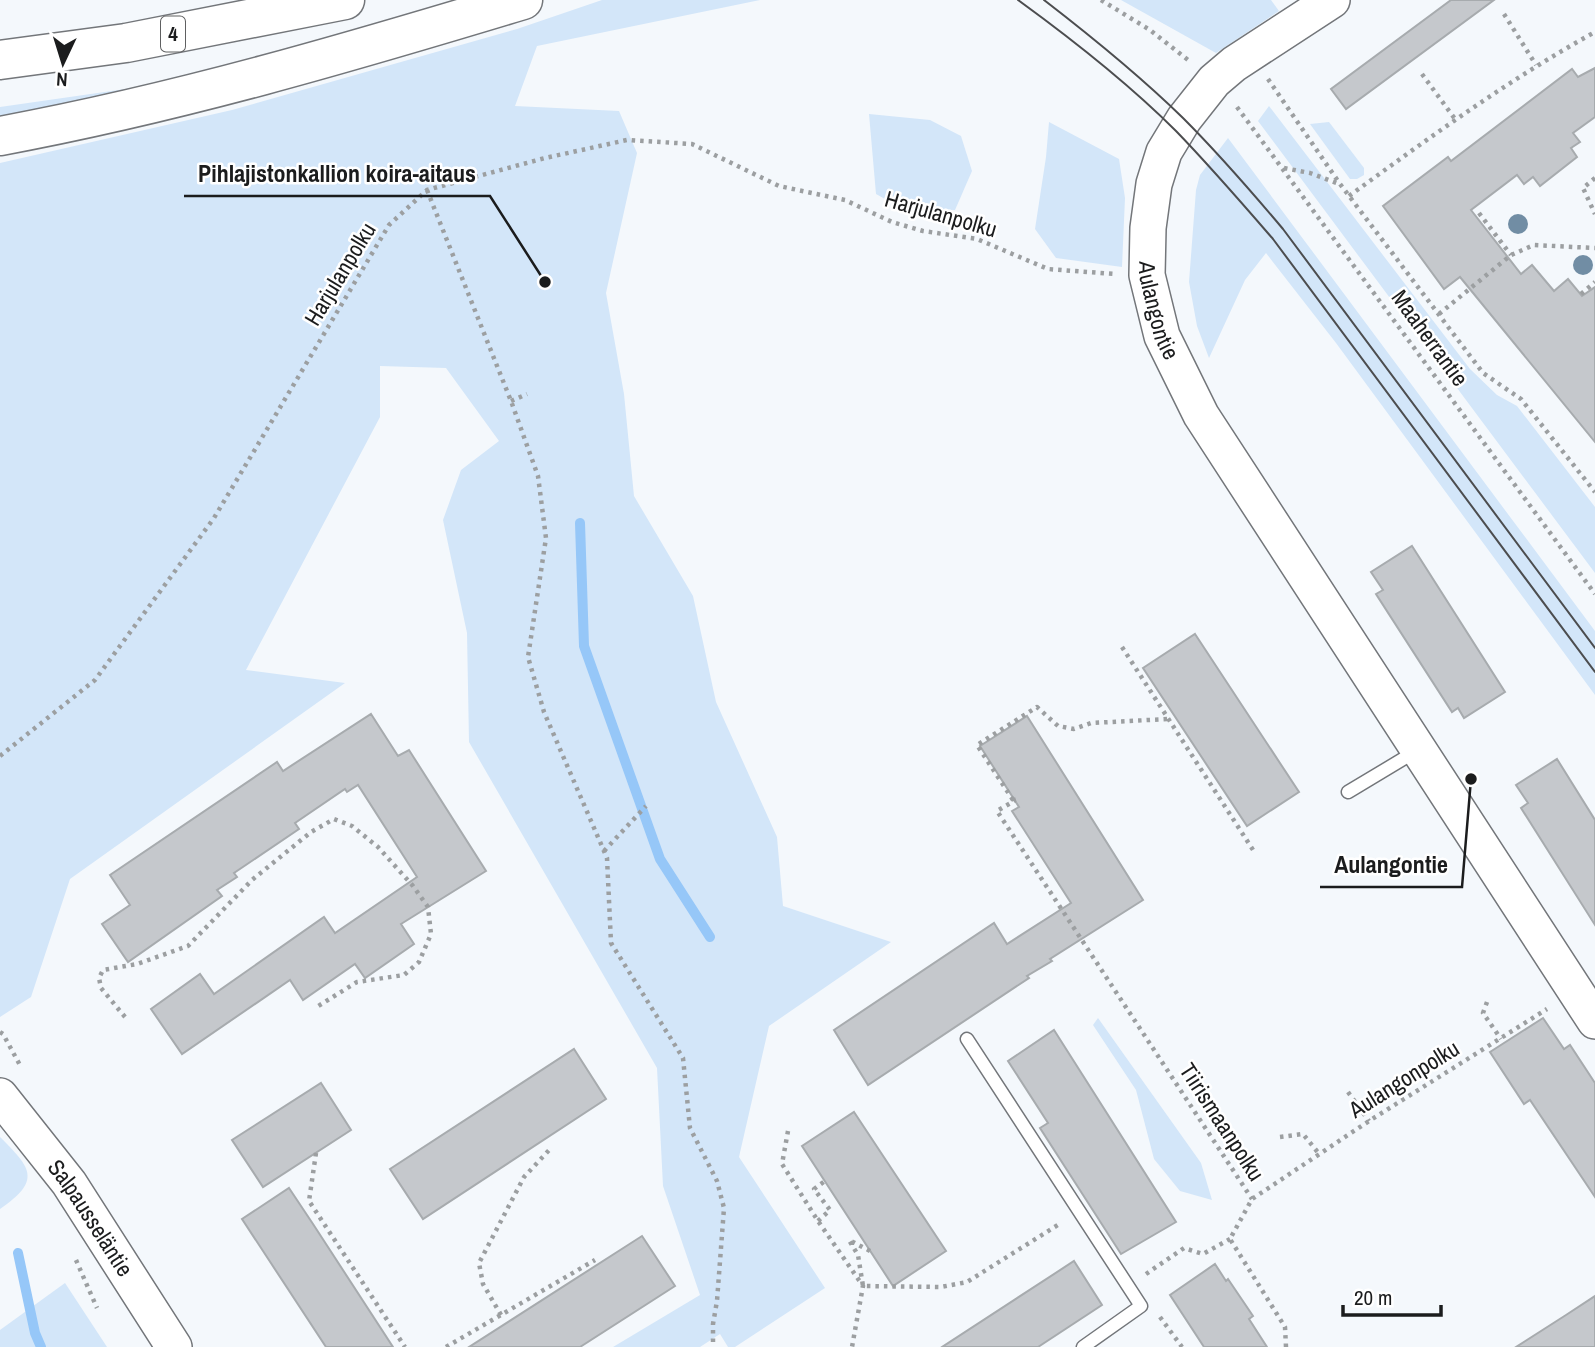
<svg xmlns="http://www.w3.org/2000/svg" width="1595" height="1347" viewBox="0 0 1595 1347" font-family="'Archivo Narrow',sans-serif">
	<style>
		.green { fill: #d3e6f9 }
		.lines { fill: none; stroke-linecap: round; stroke-linejoin: round }
		.stream { stroke: #96c7f8; stroke-width: 10 }
		.building { fill: #c5c8cc; stroke: #a7abae; stroke-width: 2 }
		.lane-casing { stroke: #73767a; stroke-width: 15 }
		.secondary-casing { stroke: #73767a; stroke-width: 38 }
		.highway-casing { stroke: #73767a; stroke-width: 41 }
		.path { stroke: #9c9fa1; stroke-width: 4.5; stroke-dasharray: 3.5 5; stroke-linecap: butt }
		.lane { stroke: #fff; stroke-width: 12 }
		.secondary { stroke: #fff; stroke-width: 35 }
		.highway { stroke: #fff; stroke-width: 38 }
		.tram { stroke: #4c4d4f; stroke-width: 2 }
		.tree { fill: #718da4 }
		.labels { text-anchor: middle; stroke-width: 5; stroke-linejoin: round; paint-order: stroke }
		.shield { fill: #fff; stroke: #5f6061; stroke-width: 2 }
		.shield-label { font-size: 21px; font-weight: bold; fill: #1b1c1d }
		.street-label { font-size: 23px; fill: #1b1c1d; stroke: #fff }
		.leader { fill: none; stroke: #1b1c1d; stroke-width: 2.5 }
		.callout-dot { fill: #1b1c1d; stroke: #fff; stroke-width: 2.5 }
		.callout-label { font-size: 24px; text-anchor: middle; font-weight: bold; fill: #1b1c1d; stroke: #fff; stroke-width: 5; stroke-linejoin: round; paint-order: stroke }
	</style>
	<rect width="100%" height="100%" fill="#f4f8fc"/>
	<g class="green">
		<polygon points="602,0 760,0 537,46 515,106 619,111 637,153 606,293 624,394 634,496 693,596 716,702 777,837 783,906 891,942 769,1026 739,1157 825,1288 735,1347 728,1347 720,1334 700,1347 613,1347 700,1295 663,1186 657,1068 469,742 467,633 443,520 461,470 499,441 446,368 380,366 380,417 246,670 345,683 70,879 31,997 0,1017 0,163 232,110 517,29"/>
		<polygon points="1121,0 1271,0 1279,11 1216,53"/>
		<polygon points="195,79 0,120 0,107"/>
		<polygon points="1269,106 1470,369 1497,395 1517,406 1595,507 1595,573 1258,121"/>
		<polygon points="869,114 930,120 961,136 972,171 955,210 903,209 876,194"/>
		<polygon points="1049,122 1119,159 1125,198 1122,267 1056,258 1035,229 1046,157"/>
		<polygon points="1329,122 1364,168 1364,175 1357,179 1350,179 1310,124"/>
		<polygon points="1228,138 1595,631 1595,695 1336,343 1266,253 1245,280 1209,358 1197,326 1189,282 1196,190 1200,175"/>
		<polygon points="1098,1018 1201,1163 1212,1200 1180,1191 1154,1159 1136,1090 1093,1025"/>
		<path d="M0,1137C31,1168 42,1180 0,1209Z"/>
		<polygon points="65,1283 107,1347 0,1347 0,1330"/>
	</g>
	<g class="lines">
		<g class="stream">
			<polyline points="580,523 584,646 660,859 710,937"/>
			<polyline points="18,1253 35,1333 41,1347"/>
		</g>
	</g>
	<g class="building">
		<polygon points="1451,0 1494,0 1346,109 1331,89"/>
		<polygon points="1595,68 1595,117 1573,133 1580,142 1571,148 1577,157 1540,186 1533,177 1524,184 1517,175 1471,210 1521,274 1532,265 1554,291 1568,279 1582,296 1595,287 1595,442 1460,277 1444,289 1383,206 1448,157 1451,161 1572,69 1578,77"/>
		<polygon points="1412,546 1505,692 1464,718 1458,708 1452,712 1376,594 1383,590 1371,572"/>
		<polygon points="1195,634 1299,792 1247,826 1143,668"/>
		<polygon points="371,714 398,756 409,750 486,871 401,924 414,944 365,978 355,964 303,1000 290,980 182,1054 151,1009 200,974 214,994 324,917 335,933 417,877 358,785 347,792 345,789 295,823 299,829 234,873 237,877 217,890 222,896 128,962 102,924 130,905 110,875 277,762 283,771"/>
		<polygon points="1027,716 1143,900 1050,959 1052,961 1027,976 1029,978 868,1085 834,1030 994,923 1007,944 1071,903 1012,811 1019,807 980,746"/>
		<polygon points="1557,759 1595,820 1595,925 1521,808 1528,803 1516,785"/>
		<polygon points="1543,1018 1564,1049 1570,1045 1595,1083 1595,1197 1530,1100 1524,1104 1490,1052"/>
		<polygon points="1054,1030 1176,1222 1121,1254 1040,1128 1048,1123 1008,1061"/>
		<polygon points="574,1049 606,1099 423,1219 390,1169"/>
		<polygon points="321,1083 351,1130 263,1187 232,1140"/>
		<polygon points="854,1112 946,1251 893,1286 802,1146"/>
		<polygon points="289,1188 313,1224 393,1347 326,1347 242,1219"/>
		<polygon points="642,1236 675,1286 580,1347 469,1347"/>
		<polygon points="1074,1261 1102,1305 1038,1347 942,1347"/>
		<polygon points="1215,1264 1226,1281 1228,1279 1253,1316 1249,1319 1267,1347 1204,1347 1170,1295"/>
		<polygon points="1595,1296 1595,1347 1516,1347 1566,1315"/>
	</g>
	<g class="lines">
		<g class="lane-casing">
			<g id="lane">
				<polyline points="1348,792 1418,750"/>
				<polyline points="967,1039 1141,1306 1083,1347"/>
			</g>
		</g>
		<g class="secondary-casing">
			<g id="secondary">
				<path id="s1" d="M1332,0L1234,64L1214,81L1184,119L1164,152L1154,184L1148,228L1147,275L1162,336L1201,415L1595,1021"/>
				<path id="s2" d="M0,1096L69,1183L174,1347"/>
			</g>
		</g>
		<g class="highway-casing">
			<g id="highway">
				<polyline points="0,60 126,43 345,0"/>
				<path d="M0,136C178,103 351,52 523,0"/>
			</g>
		</g>
		<g class="path">
			<polyline points="1101,0 1150,30 1188,60"/>
			<polyline points="1504,14 1536,65"/>
			<polyline points="1422,74 1455,119"/>
			<polyline points="1268,79 1340,184 1483,373 1521,399 1595,492"/>
			<polyline points="1237,107 1595,594"/>
			<polyline points="1284,168 1310,173 1339,184"/>
			<polyline points="1595,178 1583,188 1595,214"/>
			<polyline points="427,190 511,401 538,476 546,538 528,657 544,712 607,858 611,943 683,1058 690,1128 717,1181 724,1208 717,1301 713,1324 713,1347"/>
			<path d="M1349,196C1429,138 1508,80 1595,32"/>
			<polyline points="1479,213 1511,255"/>
			<polyline points="1581,294 1595,282"/>
			<polyline points="1439,314 1511,255 1534,245 1595,248"/>
			<polyline points="511,401 527,394"/>
			<polyline points="1122,647 1255,853"/>
			<polyline points="0,756 95,680 214,518 389,225 427,190 545,158 627,140 692,144 779,186 845,200 892,222 923,231 977,239 1048,269 1115,274"/>
			<polyline points="1013,798 1014,801 997,811 1252,1199"/>
			<polyline points="1013,800 977,745 1037,707 1058,726 1074,729 1091,723 1168,719"/>
			<polyline points="604,851 646,806"/>
			<polyline points="1487,1002 1483,1013 1501,1039"/>
			<polyline points="125,1017 101,988 99,978 103,970 137,964 188,946 252,880 311,832 334,819 352,826 378,847 413,886 428,907 431,934 419,962 404,975 357,982 315,1008"/>
			<polyline points="0,1032 3,1034 21,1067"/>
			<polyline points="1348,1092 1369,1121"/>
			<polyline points="788,1131 782,1164 818,1221 863,1286 852,1347"/>
			<polyline points="1280,1137 1303,1134 1320,1155"/>
			<polyline points="316,1153 309,1201 405,1347"/>
			<polyline points="818,1221 830,1210 814,1189 825,1181"/>
			<polyline points="870,1251 849,1240 858,1255 863,1286 941,1287 967,1282 1061,1223"/>
			<polyline points="76,1260 97,1308"/>
			<polyline points="1146,1274 1184,1248 1203,1254 1230,1239"/>
			<polyline points="501,1315 483,1284 479,1263 524,1177 552,1147"/>
			<polyline points="1160,1317 1182,1347"/>
			<polyline points="446,1347 595,1260"/>
			<polyline points="1286,1347 1285,1327 1230,1239 1252,1199 1369,1121 1547,1009"/>
		</g>
		<use href="#lane" class="lane"/>
		<use href="#secondary" class="secondary"/>
		<use href="#highway" class="highway"/>
		<g class="tram">
			<path d="M1018,0C1073,40 1128,83 1176,131C1210,166 1241,202 1273,239L1595,672"/>
			<path d="M1044,0C1092,37 1139,75 1183,118C1218,153 1251,191 1283,229L1595,648"/>
		</g>
	</g>
	<g class="tree">
		<circle cx="1518" cy="224" r="10"/>
		<circle cx="1583" cy="265" r="10"/>
	</g>
	<g class="labels">
		<rect class="shield" x="161" y="16.5" width="24" height="35" rx="5"/>
		<g class="shield-label">
			<text x="173" y="41">4</text>
		</g>
		<g class="street-label">
			<text transform="translate(941 214) rotate(16)" y="8">Harjulanpolku</text>
			<text transform="translate(340 274) rotate(-59)" y="8">Harjulanpolku</text>
			<text dy="8" stroke="none"><textPath href="#s1" startOffset="392">Aulangontie</textPath></text>
			<text transform="translate(1430 338) rotate(54)" y="8">Maaherrantie</text>
			<text transform="translate(1404 1079) rotate(-32)" y="8">Aulangonpolku</text>
			<text transform="translate(1222 1122) rotate(57)" y="8">Tiirismaanpolku</text>
			<text dy="8" stroke="none"><textPath href="#s2" startOffset="152">Salpausseläntie</textPath></text>
		</g>
	</g>
	<path class="leader" d="M545 282L490 196H184M1471 779L1462 887H1320"/>
	<g class="callout-dot">
		<circle cx="545" cy="282" r="7"/>
		<circle cx="1471" cy="779" r="7"/>
	</g>
	<g class="callout-label">
		<text x="337" y="182">Pihlajistonkallion koira-aitaus</text>
		<text x="1391" y="873">Aulangontie</text>
	</g>
	<g transform="translate(63 63) rotate(184)" stroke="#ffffff" stroke-width="5" paint-order="stroke">
	<path d="M0-5L12 26L0 18L-12 26Z" fill="#1b1c1d"/>
	<text y="-10" font-size="19" font-weight="bold" text-anchor="middle" fill="#1b1c1d">N</text>
	</g>
	<path d="M1343 1305v10h98v-10" fill="none" stroke="#1b1c1d" stroke-width="3.5"/>
	<text x="1354" y="1305" font-size="21" fill="#1b1c1d" stroke="#ffffff" stroke-width="5" paint-order="stroke">20 m</text>
</svg>
